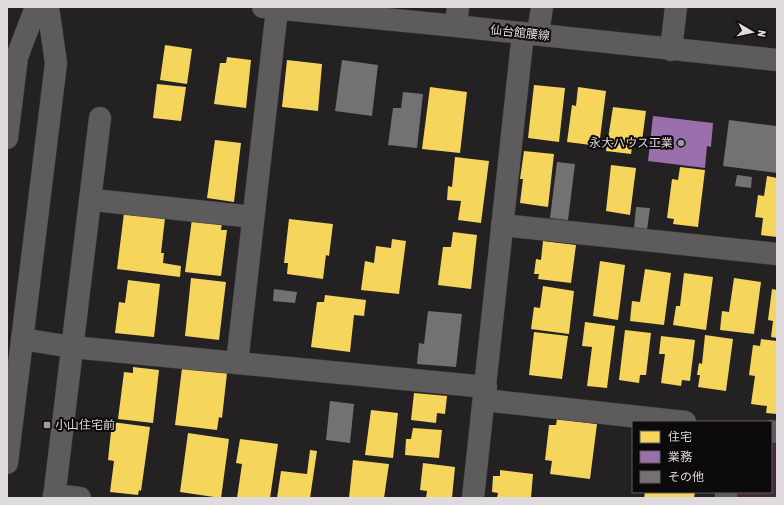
<svg xmlns="http://www.w3.org/2000/svg" width="784" height="505" viewBox="0 0 784 505" font-family="'Asap Condensed','Noto Sans JP',sans-serif">
	<style>
		.green { fill: #432b3d }
		.homes { fill: #f6d55c }
		.offices { fill: #9970ab }
		.building { fill: #747173 }
		.lines { fill: none; stroke-linecap: round; stroke-linejoin: round }
		.street-casing { stroke: #3f3c3e; stroke-width: 23 }
		.secondary-casing { stroke: #3f3c3e; stroke-width: 23 }
		.street { stroke: #5d5b5c; stroke-width: 22 }
		.secondary { stroke: #5d5b5c; stroke-width: 22 }
		.poi-dot { fill: #9d999c; stroke: #0d0a0c; stroke-width: 1.5 }
		.labels { text-anchor: middle; stroke-width: 4; stroke-linejoin: round; paint-order: stroke }
		.street-label { font-size: 12px; fill: #dedadd; stroke: #0d0a0c }
		.poi-label { font-size: 12px; fill: #dedadd; stroke: #0d0a0c; text-anchor: end }
	</style>
	<rect width="100%" height="100%" fill="#242123"/>
	<polygon class="green" points="771,443 777,444 777,498 734,498 734,492 771,492"/>
	<g class="homes">
		<polygon points="165,45 192,49 187,84 160,80"/>
		<polygon points="227,57 251,60 246,108 214,104 220,63 226,63"/>
		<polygon points="287,60 322,64 318,111 282,107"/>
		<polygon points="157,84 186,87 181,121 153,118"/>
		<polygon points="534,85 565,88 559,142 528,138"/>
		<polygon points="430,87 467,92 460,153 422,149"/>
		<polygon points="578,87 606,91 599,146 567,142 572,105 576,106"/>
		<polygon points="613,107 646,111 642,141 633,140 631,154 606,151"/>
		<polygon points="215,140 241,143 234,202 207,198"/>
		<polygon points="524,151 554,154 548,207 520,203 523,179 520,179"/>
		<polygon points="455,157 489,161 481,223 458,220 461,201 447,200 448,186 452,187"/>
		<polygon points="611,165 636,168 630,215 606,211"/>
		<polygon points="680,167 705,170 698,227 673,224 674,219 667,218 672,179 678,180"/>
		<polygon points="767,176 777,178 777,237 761,235 763,218 755,217 758,195 764,196"/>
		<polygon points="124,213 165,218 161,253 164,253 163,263 181,266 180,277 117,269"/>
		<polygon points="192,219 222,223 221,230 227,230 221,276 185,272"/>
		<polygon points="289,219 333,224 329,256 326,255 323,279 287,274 288,263 284,263"/>
		<polygon points="453,232 477,235 471,289 438,285 443,247 451,247"/>
		<polygon points="392,239 406,241 399,294 361,290 365,261 374,263 376,246 391,248"/>
		<polygon points="543,241 576,245 571,283 538,279 539,274 534,274 536,259 541,260"/>
		<polygon points="600,261 625,265 618,320 593,316"/>
		<polygon points="645,269 671,273 664,325 630,321 632,301 640,302"/>
		<polygon points="684,273 713,277 706,330 673,325 676,306 680,306"/>
		<polygon points="191,278 226,282 219,340 185,336"/>
		<polygon points="734,278 761,282 754,334 720,330 722,311 729,312"/>
		<polygon points="128,280 160,284 154,337 115,333 119,302 125,303"/>
		<polygon points="543,286 574,291 569,334 531,329 534,307 540,308"/>
		<polygon points="772,289 777,290 777,338 771,337 773,321 768,320"/>
		<polygon points="325,295 366,300 364,316 354,315 350,352 311,347 317,302 324,302"/>
		<polygon points="585,322 615,326 607,388 587,386 592,347 582,346"/>
		<polygon points="625,330 651,333 646,375 640,375 639,383 619,380"/>
		<polygon points="534,332 568,336 562,379 529,375"/>
		<polygon points="705,335 733,339 726,391 698,387 700,375 697,375 699,363 702,364"/>
		<polygon points="661,336 695,340 690,381 682,380 681,386 661,383 665,354 659,354"/>
		<polygon points="761,339 777,341 777,414 766,413 767,406 751,404 755,376 749,375 753,345 760,346"/>
		<polygon points="133,367 159,370 153,423 118,419 124,372 133,373"/>
		<polygon points="182,368 227,373 222,418 219,417 217,430 175,425"/>
		<polygon points="414,393 447,396 445,414 437,413 436,423 411,420"/>
		<polygon points="371,410 398,413 393,458 365,455"/>
		<polygon points="557,419 597,424 590,479 550,474 552,461 545,460 549,425 556,425"/>
		<polygon points="112,422 150,427 141,491 139,490 138,495 110,492 114,461 108,460"/>
		<polygon points="413,428 442,430 439,458 405,455 406,439 411,439"/>
		<polygon points="188,433 229,439 221,498 180,492"/>
		<polygon points="240,439 278,444 270,498 237,498 242,464 236,463"/>
		<polygon points="310,450 317,451 310,498 277,498 281,471 307,474"/>
		<polygon points="353,460 389,464 384,498 349,498"/>
		<polygon points="423,463 455,467 452,498 426,498 427,491 420,490"/>
		<polygon points="500,470 533,474 531,498 497,498 498,493 492,492 493,476 500,476"/>
		<polygon points="645,492 695,492 694,498 644,498"/>
	</g>
	<polygon class="offices" points="653,116 713,123 711,147 707,146 705,168 648,161"/>
	<g class="building">
		<polygon points="342,60 378,65 372,116 335,111"/>
		<polygon points="403,92 423,94 417,148 388,145 393,108 401,108"/>
		<polygon points="729,120 777,126 777,173 723,166"/>
		<polygon points="557,162 575,164 568,220 550,218"/>
		<polygon points="737,175 752,177 751,188 735,186"/>
		<polygon points="636,207 650,208 647,230 634,229"/>
		<polygon points="274,289 297,292 295,303 273,301"/>
		<polygon points="428,311 462,314 456,367 417,364 419,343 424,344"/>
		<polygon points="330,401 354,404 350,443 326,440"/>
	</g>
	<g class="lines">
		<g class="street-casing">
			<g id="street">
				<polyline points="277,9 237,363 486,387"/>
				<polyline points="456,26 458,7"/>
				<polyline points="538,34 542,7"/>
				<polyline points="671,50 676,7"/>
				<polyline points="103,201 253,217"/>
				<polyline points="502,225 777,254"/>
				<polyline points="22,339 72,347 237,363"/>
				<polyline points="484,400 685,422"/>
				<polyline points="771,431 777,432"/>
				<polyline points="54,495 80,498"/>
				<polyline points="54,498 100,118"/>
				<polyline points="473,498 523,33"/>
				<polyline points="726,498 726,492"/>
			</g>
		</g>
		<g class="secondary-casing">
			<g id="secondary">
				<polyline points="263,7 456,26 777,60"/>
				<polyline points="7,138 17,57 36,7"/>
				<polyline points="7,463 56,63 48,7"/>
			</g>
		</g>
		<use href="#street" class="street"/>
		<use href="#secondary" class="secondary"/>
	</g>
	<g class="poi-dot">
		<circle cx="681" cy="143" r="4"/>
		<rect x="43" y="421" width="8" height="8" rx="2"/>
	</g>
	<g class="labels">
		<g class="street-label">
			<text transform="translate(520 33) rotate(6)" y="4">仙台館腰線</text>
		</g>
		<g class="poi-label">
			<text x="673" y="147">永大ハウス工業</text>
			<text x="55" y="429" text-anchor="start">小山住宅前</text>
		</g>
	</g>
	<rect width="784" height="505" fill="none" stroke="#dedadd" stroke-width="16"/>
	<rect x="632" y="421" width="140" height="72" fill="#0d0a0c" stroke="#615d60"/>
	<rect x="640" y="431" width="20" height="12" fill="#f6d55c" stroke="#615d60"/>
	<text x="668" y="441" font-size="12" fill="#dedadd">住宅</text>
	<rect x="640" y="451" width="20" height="12" fill="#9970ab" stroke="#615d60"/>
	<text x="668" y="461" font-size="12" fill="#dedadd">業務</text>
	<rect x="640" y="471" width="20" height="12" fill="#747173" stroke="#615d60"/>
	<text x="668" y="481" font-size="12" fill="#dedadd">その他</text>
	<g transform="translate(752 32) rotate(99)" stroke="#0d0a0c" stroke-width="3" paint-order="stroke">
	<path d="M0-3L7 15L0 10L-7 15Z" fill="#dedadd"/>
	<text y="-6" font-size="11" font-weight="bold" text-anchor="middle" fill="#dedadd">N</text>
	</g>
</svg>
